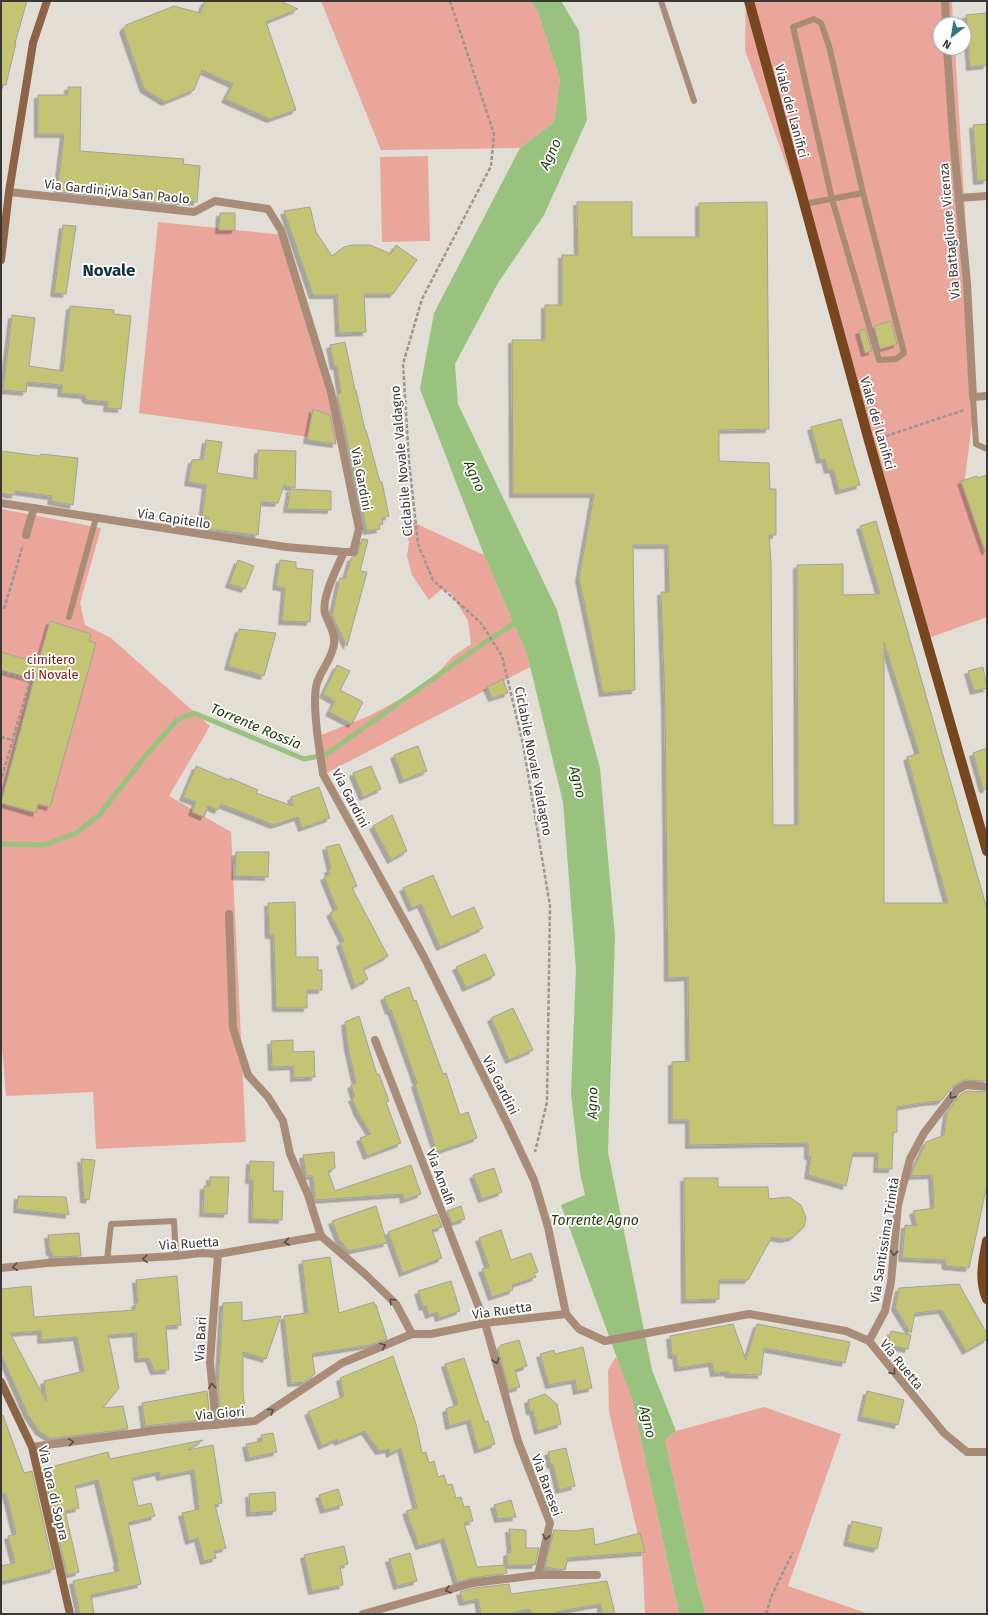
<svg xmlns="http://www.w3.org/2000/svg" width="988" height="1615" viewBox="0 0 988 1615" font-family="'Fira Sans',sans-serif">
	<style>
		.green { fill: #eaa69a }
		.water { fill: #98c27e }
		.lines { fill: none; stroke-linecap: round; stroke-linejoin: round }
		.stream { stroke: #98c27e; stroke-width: 5 }
		.building { fill: #c4c474; stroke: #a1a29a; fill-rule: evenodd; filter: url(#shadow) }
		.path { stroke: #9a9691; stroke-width: 2.5; stroke-dasharray: 4 2; stroke-linecap: butt }
		.lane { stroke: #a98c77; stroke-width: 6 }
		.street { stroke: #a98c77; stroke-width: 8 }
		.secondary { stroke: #8d6345; stroke-width: 8 }
		.primary { stroke: #78461e; stroke-width: 10 }
		.oneway { stroke: #564d46 }
		.labels { text-anchor: middle; stroke-width: 3.5; stroke-linejoin: round; paint-order: stroke }
		.street-label { font-size: 13px; fill: #3a3835; stroke: #fff }
		.park-label { font-size: 13px; fill: #7b1b0f; stroke: #fff }
		.water-label { font-size: 14px; font-style: italic; fill: #1f3a0a; stroke: #fff }
		.district-label { font-size: 17px; font-weight: bold; fill: #103238; stroke: #fff }
	</style>
	<defs>
		<filter id="shadow"><feDropShadow dx="-3.5" dy="3.5" stdDeviation="0" flood-color="#0004"/></filter>
	</defs>
	<rect width="100%" height="100%" fill="#e2ded6"/>
	<g class="green">
		<polygon points="321,1 530,1 537,10 560,79 554,122 520,148 381,150"/>
		<polygon points="746,1 952,1 953,24 940,24 940,48 955,48 976,391 965,478 987,543 987,617 923,640 885,514 796,192 745,50"/>
		<polygon points="428,156 430,241 382,242 380,157"/>
		<polygon points="158,222 284,235 324,378 338,441 139,413"/>
		<polygon points="1,509 101,528 80,603 85,625 111,638 210,726 169,796 231,832 246,1142 96,1149 93,1092 6,1096 1,1034"/>
		<polygon points="404,518 484,555 527,654 530,667 323,775 316,737 369,716 428,684 452,657 471,644 468,621 451,593 442,589 429,600 412,575 407,556 409,542"/>
		<polygon points="615,1358 618,1358 632,1399 679,1614 645,1614 642,1552 609,1412 608,1370"/>
		<polygon points="764,1407 841,1434 788,1586 869,1614 706,1614 697,1583 665,1440 676,1431"/>
	</g>
	<polygon class="water" points="530,1 561,1 579,31 587,120 544,215 498,283 455,364 458,404 557,610 600,768 615,937 608,1152 652,1370 676,1431 665,1440 697,1583 706,1614 679,1614 632,1399 561,1205 585,1195 580,1173 571,1094 576,969 563,802 527,654 484,555 420,389 434,313 520,148 554,122 560,79 537,10"/>
	<g class="lines">
		<polyline class="stream" points="1,844 45,845 76,833 99,815 147,754 177,720 194,713 304,759 325,755 484,643 518,621"/>
	</g>
	<g class="building">
		<polygon points="1,1 27,1 15,43 16,43 6,85 1,84"/>
		<polygon points="205,1 280,1 298,9 266,22 296,110 270,119 225,99 233,84 202,70 194,90 165,102 144,89 123,29 126,25 174,6 200,13"/>
		<polygon points="986,13 987,65 970,67 966,15"/>
		<polygon points="68,87 81,87 80,151 184,159 183,164 200,166 197,202 180,200 180,205 57,192 64,134 38,134 38,95 68,95"/>
		<polygon points="987,124 987,180 977,181 973,125"/>
		<path d="M577,202H632V237H699V203L767,202L769,429L719,430V461L769,463L770,489H776V535H769L771,562L773,825H798L797,565L843,564V595L880,594L860,526L876,521L987,909V1081L964,1080L953,1086L941,1101L927,1102L897,1107V1132L893,1133L892,1169H877L878,1153H853L846,1186L808,1175L811,1156H808V1143L689,1145V1120H672V1062L689,1061L688,977L668,978L665,707L661,592H669L668,545H633L635,690L603,693L579,578L594,494H513L512,340H545V305H562V255H578ZM884,642L919,753L907,757L948,903H884Z"/>
		<polygon points="310,207 316,232 332,256 344,247 352,245 370,245 391,254 396,245 417,260 393,294 364,294 366,332 339,333 337,295 313,295 284,211"/>
		<polygon points="220,213 235,213 235,230 219,230"/>
		<polygon points="63,225 76,226 66,294 54,293"/>
		<polygon points="70,306 114,310 114,314 131,316 121,409 107,408 108,402 87,400 84,395 61,393 62,385 27,382 26,392 3,390 12,315 35,318 29,366 63,371"/>
		<polygon points="891,321 897,344 880,349 874,326"/>
		<polygon points="865,329 872,351 865,353 859,331"/>
		<polygon points="345,342 355,390 356,390 365,430 366,430 380,482 382,482 389,516 382,518 383,524 379,525 380,529 367,531 337,394 341,393 337,366 334,366 330,345"/>
		<polygon points="313,409 330,415 336,444 307,440"/>
		<polygon points="841,419 860,485 839,491 833,469 828,470 825,459 820,460 811,427"/>
		<polygon points="206,440 222,442 217,473 257,479 258,450 296,451 295,488 284,485 278,503 261,502 258,535 207,529 209,517 202,517 206,485 188,482 192,460 203,459"/>
		<polygon points="1,451 40,456 41,454 78,458 73,505 51,501 52,496 15,491 15,495 1,493"/>
		<polygon points="987,475 987,551 985,551 961,481 977,476 978,478"/>
		<polygon points="290,489 331,491 331,510 287,509"/>
		<polygon points="362,539 368,540 360,571 367,572 347,646 332,615 340,578 345,579 351,558 357,555"/>
		<polygon points="238,560 254,566 245,589 229,584"/>
		<polygon points="280,560 296,562 296,568 313,570 310,622 282,621 285,588 276,586"/>
		<polygon points="50,621 91,634 89,641 96,643 50,807 38,804 36,813 1,803 34,679 1,670 1,652 38,663"/>
		<polygon points="239,629 276,633 264,676 228,666"/>
		<polygon points="337,665 350,671 340,690 363,702 352,724 329,712 335,701 323,694"/>
		<polygon points="983,667 987,688 974,691 968,671"/>
		<polygon points="503,679 508,693 492,698 487,687"/>
		<polygon points="418,746 427,771 403,780 394,755"/>
		<polygon points="987,748 987,789 983,789 973,753"/>
		<polygon points="196,766 229,780 230,778 258,790 256,793 293,806 291,797 319,787 330,818 302,828 298,817 274,825 221,804 218,810 208,806 204,817 192,812 196,802 183,797"/>
		<polygon points="371,766 381,789 363,797 353,773"/>
		<polygon points="392,815 407,851 391,860 373,826"/>
		<polygon points="339,844 357,886 352,888 388,956 363,969 368,979 355,986 340,943 344,941 330,913 337,909 324,877 330,874 328,870 331,868 326,847"/>
		<polygon points="236,852 269,852 268,877 235,876"/>
		<polygon points="433,875 451,917 474,907 483,928 440,947 421,904 412,908 403,888"/>
		<polygon points="295,902 296,957 318,957 318,970 322,970 322,990 307,990 307,1008 276,1008 274,935 269,935 268,903"/>
		<polygon points="485,954 495,975 466,988 456,967"/>
		<polygon points="409,987 414,1001 416,1000 443,1074 446,1073 460,1115 468,1112 477,1138 437,1152 415,1084 417,1083 391,1010 389,1011 384,997"/>
		<polygon points="513,1008 533,1050 509,1060 491,1018"/>
		<polygon points="359,1016 377,1075 379,1074 389,1101 386,1102 401,1143 367,1156 360,1138 371,1134 358,1113 352,1098 355,1097 351,1085 356,1083 348,1047 345,1022"/>
		<polygon points="293,1040 293,1052 314,1051 315,1077 294,1078 294,1066 272,1067 271,1041"/>
		<polygon points="967,1091 987,1092 987,1185 969,1268 946,1266 945,1260 902,1258 905,1225 917,1226 913,1211 934,1208 932,1175 911,1176 912,1172 926,1142 944,1135 947,1112 961,1094"/>
		<polygon points="334,1152 335,1168 328,1171 335,1191 411,1165 421,1194 404,1200 403,1194 315,1200 313,1176 306,1176 303,1155"/>
		<polygon points="81,1159 95,1160 89,1200 84,1199"/>
		<polygon points="250,1161 274,1162 273,1191 283,1191 282,1220 252,1219 253,1180 249,1180"/>
		<polygon points="494,1168 502,1192 482,1199 473,1175"/>
		<polygon points="210,1177 229,1177 227,1214 203,1213 204,1186 210,1186"/>
		<polygon points="684,1178 718,1178 718,1187 768,1187 769,1199 789,1197 801,1205 806,1218 804,1227 793,1237 784,1239 772,1237 748,1280 719,1280 719,1299 685,1300"/>
		<polygon points="18,1196 66,1197 69,1215 17,1209"/>
		<polygon points="376,1206 387,1243 349,1251 339,1239 332,1221"/>
		<polygon points="461,1206 465,1219 452,1223 447,1211"/>
		<polygon points="437,1214 442,1227 432,1230 442,1258 403,1273 388,1232"/>
		<polygon points="501,1230 511,1260 531,1253 538,1272 534,1273 536,1277 512,1285 513,1290 492,1297 482,1269 489,1267 479,1238"/>
		<polygon points="79,1233 81,1256 53,1257 52,1252 50,1252 48,1235"/>
		<polygon points="330,1257 339,1313 374,1302 375,1305 376,1305 387,1339 370,1345 312,1354 315,1374 304,1382 291,1383 284,1316 308,1313 302,1261"/>
		<path d="M177,1276L181,1325L166,1326L169,1370L154,1371L149,1358L138,1359L136,1333L108,1335L119,1388L103,1408L123,1406L128,1429L56,1438H50L39,1431L28,1415L1,1354V1289L31,1286L34,1317L135,1310V1303H138L136,1280ZM41,1331V1340L77,1337L84,1371L44,1381L46,1401L10,1333Z"/>
		<polygon points="451,1281 460,1311 439,1318 437,1312 429,1315 426,1306 423,1307 418,1291"/>
		<polygon points="959,1284 987,1334 987,1339 966,1351 942,1310 915,1313 911,1333 895,1307 899,1288"/>
		<polygon points="242,1302 242,1321 281,1316 266,1359 243,1352 243,1389 245,1414 240,1417 221,1419 218,1389 223,1303"/>
		<polygon points="733,1324 746,1360 757,1324 850,1342 845,1363 764,1348 761,1375 728,1374 729,1372 714,1373 712,1363 678,1368 676,1355 672,1355 670,1336"/>
		<polygon points="891,1331 911,1335 908,1349 888,1345"/>
		<polygon points="519,1340 527,1366 515,1370 520,1387 509,1390 498,1349 501,1345"/>
		<polygon points="583,1347 592,1388 577,1391 575,1380 549,1385 540,1354 554,1350 555,1354"/>
		<polygon points="393,1356 416,1424 422,1453 426,1452 429,1463 434,1461 438,1477 444,1475 447,1485 452,1484 456,1498 461,1497 464,1507 469,1506 473,1521 464,1523 477,1567 505,1565 507,1573 472,1578 457,1582 444,1539 419,1546 406,1511 417,1508 401,1448 390,1454 389,1449 379,1451 365,1431 338,1442 337,1439 322,1446 308,1412 344,1396 340,1378"/>
		<polygon points="464,1358 485,1422 488,1421 495,1444 478,1450 470,1420 449,1426 446,1409 458,1404 445,1364"/>
		<polygon points="207,1391 210,1419 145,1426 142,1403"/>
		<polygon points="867,1391 904,1400 898,1425 861,1417"/>
		<polygon points="545,1394 557,1404 561,1424 538,1431 533,1411 530,1411 528,1400"/>
		<polygon points="1,1415 3,1415 24,1473 32,1471 54,1569 1,1582 1,1566 15,1563 8,1536 16,1534 6,1493 1,1494"/>
		<polygon points="273,1433 277,1452 249,1458 246,1444 262,1441 261,1435"/>
		<polygon points="203,1440 188,1450 213,1445 222,1503 215,1505 226,1548 214,1551 216,1558 204,1561 198,1538 189,1541 182,1513 199,1509 194,1470 160,1477 159,1472 132,1478 138,1506 151,1503 155,1516 128,1523 141,1584 91,1595 94,1614 80,1614 73,1581 119,1571 117,1563 118,1562 98,1480 75,1486 79,1508 65,1511 79,1572 67,1575 43,1469 108,1452 110,1459"/>
		<polygon points="566,1448 575,1486 559,1490 553,1464 551,1465 548,1452"/>
		<polygon points="338,1489 343,1505 324,1510 319,1495"/>
		<polygon points="275,1492 276,1511 250,1513 249,1494"/>
		<polygon points="511,1500 516,1517 498,1519 494,1505"/>
		<polygon points="852,1521 882,1528 877,1549 847,1542"/>
		<polygon points="593,1528 595,1545 640,1533 645,1552 568,1558 565,1570 545,1567 554,1530 576,1531"/>
		<polygon points="509,1529 526,1530 526,1548 539,1548 535,1565 507,1565 507,1553 511,1552"/>
		<polygon points="344,1546 348,1564 340,1566 343,1585 312,1591 304,1555"/>
		<polygon points="410,1553 417,1581 397,1586 389,1559"/>
		<polygon points="607,1581 615,1614 603,1614 600,1604 556,1612 556,1614 532,1614 530,1609 508,1614 481,1614 478,1599 463,1602 460,1592 474,1588 509,1584 511,1594"/>
	</g>
	<g class="lines">
		<g class="path">
			<polyline points="450,1 494,134 491,166 422,299 403,364 409,461 418,544 433,580 481,623 502,656 523,744 550,906 547,1102 535,1152"/>
			<polyline points="880,438 964,410"/>
			<polyline points="4,609 23,545"/>
			<polyline points="1,672 30,681 1,780"/>
			<polyline points="1,737 12,740"/>
			<polyline points="766,1614 772,1595 793,1552"/>
		</g>
		<g class="lane">
			<polyline points="661,1 694,101"/>
			<polygon points="814,19 821,23 829,46 863,193 904,353 896,359 879,360 832,199 793,27"/>
			<polyline points="804,204 863,193"/>
			<polyline points="973,397 976,444 987,449"/>
			<polyline points="69,617 96,518"/>
			<polyline points="107,1260 111,1224 174,1221 176,1256"/>
		</g>
		<g class="street">
			<polyline points="945,1 946,24"/>
			<polyline points="947,48 953,137 967,283 973,397 987,396"/>
			<path d="M9,192L194,212L215,201L268,209L281,230L331,392L359,529L353,552H344C338,566 321,598 325,613C328,623 336,633 334,644C332,659 321,670 317,683C311,703 320,752 323,774L423,955L509,1127L534,1180L548,1227L566,1314"/>
			<polyline points="959,198 987,196"/>
			<polyline points="1,503 286,547 344,552"/>
			<polyline points="26,535 34,508"/>
			<polyline points="229,914 233,1028 248,1075 268,1097 283,1121 290,1154 308,1195 321,1236"/>
			<polyline points="1,1268 47,1263 176,1256 201,1253 218,1254 321,1236 365,1274 396,1304 412,1334"/>
			<polyline points="566,1314 579,1329 605,1341 749,1314 846,1331 869,1341 944,1433 967,1452 987,1452"/>
			<polyline points="869,1341 885,1311 891,1282 898,1205 910,1159 924,1133 957,1090 966,1085 987,1087"/>
			<polyline points="216,1425 210,1362 218,1254"/>
			<polyline points="32,1447 159,1430 255,1421 342,1363 412,1334 431,1334 485,1323 566,1314"/>
			<polyline points="538,1575 597,1575"/>
			<polyline points="363,1614 473,1583 538,1575 550,1523 518,1441 485,1323 375,1040"/>
		</g>
		<g class="secondary">
			<polyline points="1,260 9,192 33,43 47,1"/>
			<polyline points="1,1382 32,1447 70,1614"/>
		</g>
		<g class="primary">
			<polyline points="749,1 869,441 987,851"/>
			<path d="M987,1241C983,1261 979,1280 987,1299"/>
		</g>
	</g>
	<defs><path id="oneway-chevron" d="M-2-3.5L2.5 0L-2 3.5" fill="none" stroke-width="1.6" stroke-linecap="round" stroke-linejoin="round"/></defs>
	<g class="oneway">
		<use href="#oneway-chevron" transform="translate(952 1096) rotate(129)"/>
		<use href="#oneway-chevron" transform="translate(287 1242) rotate(170)"/>
		<use href="#oneway-chevron" transform="translate(894 1253) rotate(96)"/>
		<use href="#oneway-chevron" transform="translate(145 1259) rotate(176)"/>
		<use href="#oneway-chevron" transform="translate(15 1267) rotate(174)"/>
		<use href="#oneway-chevron" transform="translate(392 1301) rotate(-134)"/>
		<use href="#oneway-chevron" transform="translate(383 1346) rotate(-23)"/>
		<use href="#oneway-chevron" transform="translate(496 1361) rotate(74)"/>
		<use href="#oneway-chevron" transform="translate(893 1372) rotate(51)"/>
		<use href="#oneway-chevron" transform="translate(212 1386) rotate(-96)"/>
		<use href="#oneway-chevron" transform="translate(271 1411) rotate(-34)"/>
		<use href="#oneway-chevron" transform="translate(71 1442) rotate(-8)"/>
		<use href="#oneway-chevron" transform="translate(546 1537) rotate(102)"/>
		<use href="#oneway-chevron" transform="translate(448 1590) rotate(164)"/>
	</g>
	<g class="labels">
		<g class="street-label">
			<text transform="translate(792 111) rotate(75)" y="5">Viale dei Lanifici</text>
			<text transform="translate(117 191) rotate(6)" y="5">Via Gardini;Via San Paolo</text>
			<text transform="translate(949 231) rotate(-95)" y="5">Via Battaglione Vicenza</text>
			<text transform="translate(878 423) rotate(74)" y="5">Viale dei Lanifici</text>
			<text transform="translate(401 461) rotate(-95)" y="5">Ciclabile Novale Valdagno</text>
			<text transform="translate(362 479) rotate(79)" y="5">Via Gardini</text>
			<text transform="translate(174 518) rotate(9)" y="5">Via Capitello</text>
			<text transform="translate(534 761) rotate(79)" y="5">Ciclabile Novale Valdagno</text>
			<text transform="translate(351 798) rotate(62)" y="5">Via Gardini</text>
			<text transform="translate(501 1085) rotate(63)" y="5">Via Gardini</text>
			<text transform="translate(441 1177) rotate(69)" y="5">Via Amalfi</text>
			<text transform="translate(884 1240) rotate(-81)" y="5">Via Santissima Trinità</text>
			<text transform="translate(189 1243) rotate(-4)" y="5">Via Ruetta</text>
			<text transform="translate(502 1310) rotate(-8)" y="5">Via Ruetta</text>
			<text transform="translate(200 1339) rotate(-87)" y="5">Via Bari</text>
			<text transform="translate(902 1364) rotate(51)" y="5">Via Ruetta</text>
			<text transform="translate(220 1413) rotate(-5)" y="5">Via Giori</text>
			<text transform="translate(547 1485) rotate(70)" y="5">Via Baresei</text>
			<text transform="translate(54 1493) rotate(77)" y="5">Via lora di Sopra</text>
		</g>
		<g class="park-label">
			<text x="51" y="664">cimitero<tspan x="51" dy="15">di Novale</tspan></text>
		</g>
		<g class="water-label">
			<text transform="translate(550 154) rotate(-65)" y="5">Agno</text>
			<text transform="translate(475 476) rotate(66)" y="5">Agno</text>
			<text transform="translate(256 726) rotate(23)" y="5">Torrente Rossia</text>
			<text transform="translate(578 782) rotate(76)" y="5">Agno</text>
			<text transform="translate(592 1103) rotate(-89)" y="5">Agno</text>
			<text x="595" y="1225">Torrente Agno</text>
			<text transform="translate(648 1422) rotate(76)" y="5">Agno</text>
		</g>
		<g class="district-label">
			<text x="109" y="276">Novale</text>
		</g>
	</g>
	<rect width="988" height="1615" fill="none" stroke="#3a3835" stroke-width="4"/>
	<g transform="translate(952 36) rotate(211)"><circle r="19" fill="#ffffff" stroke="#b0afae"/>
	<path d="M0-3L7 15L0 10L-7 15Z" fill="#2f7582"/>
	<text y="-6" font-size="11" font-weight="bold" text-anchor="middle" fill="#3a3835">N</text>
	</g>
</svg>
